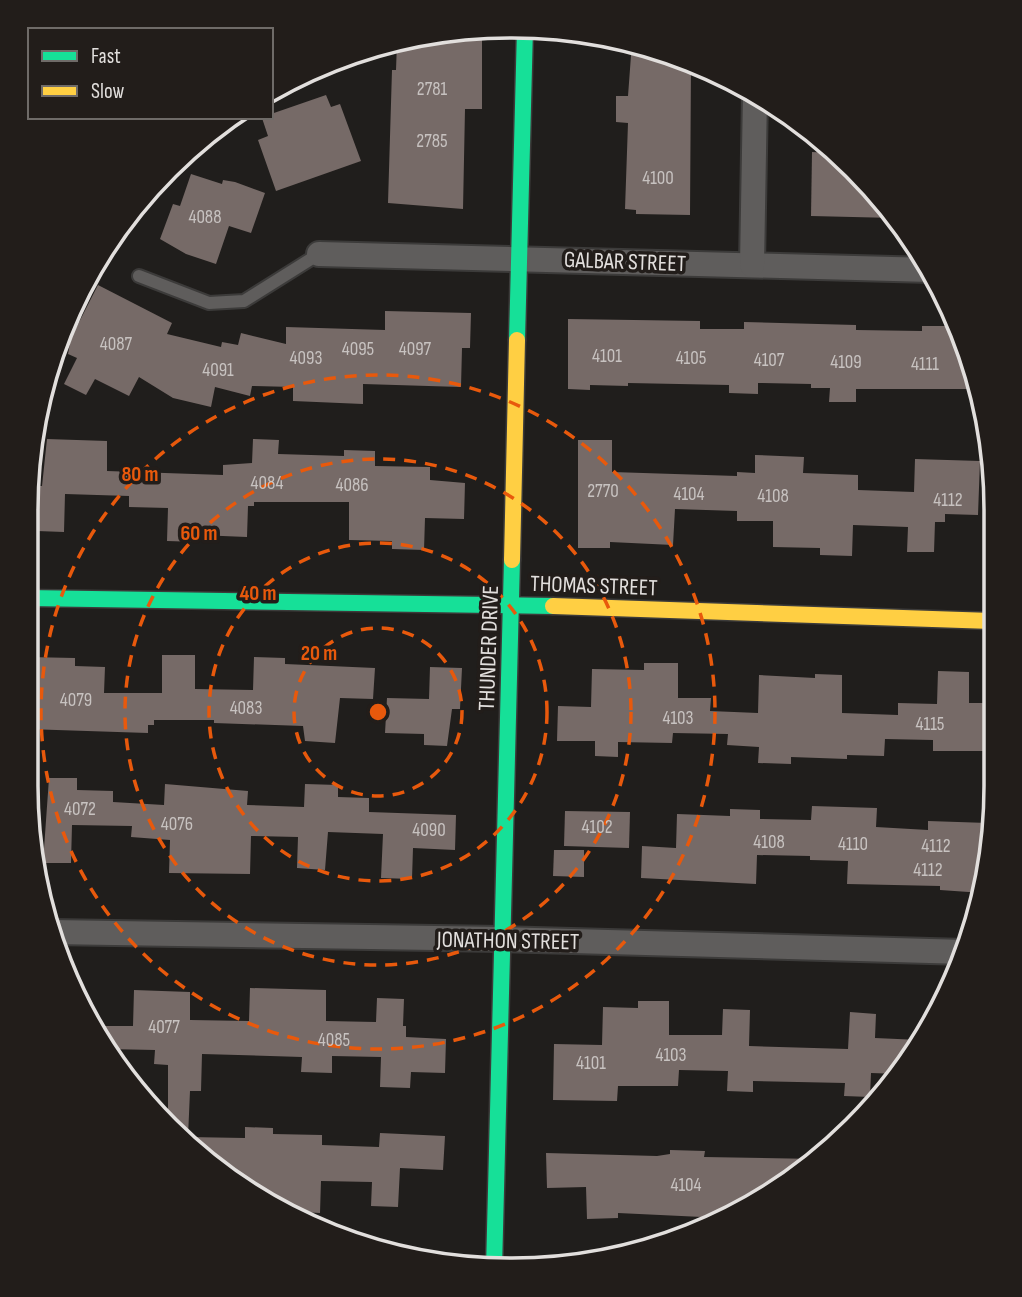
<svg xmlns="http://www.w3.org/2000/svg" width="1022" height="1297" viewBox="0 0 1022 1297" font-family="'Sofia Sans Condensed',sans-serif">
	<style>
		.building { fill: #766a67 }
		.lines { fill: none; stroke-linecap: round; stroke-linejoin: round }
		.lane-casing { stroke: #3c3b3a; stroke-width: 16 }
		.street-casing { stroke: #3c3b3a; stroke-width: 28 }
		.fast-casing { stroke: #3c3b3a; stroke-width: 19 }
		.slow-casing { stroke: #3c3b3a; stroke-width: 19 }
		.lane { stroke: #5f5d5c; stroke-width: 12 }
		.street { stroke: #5f5d5c; stroke-width: 24 }
		.fast { stroke: #16e098; stroke-width: 16 }
		.slow { stroke: #ffcf43; stroke-width: 16 }
		.ring { fill: none; stroke: #e8590c; stroke-width: 3.5; stroke-dasharray: 12 9 }
		.labels { text-anchor: middle; stroke-width: 7; stroke-linejoin: round; paint-order: stroke }
		.number-label { font-size: 19px; fill: #c7c2c0 }
		.street-label { font-size: 23px; fill: #e2dfdd; stroke: #221d1a }
		.rim { fill: none; stroke: #e2dfdd; stroke-width: 3.5 }
		.centre { fill: #e8590c; stroke: #221d1a; stroke-width: 3.5 }
		.ring-label { font-size: 21px; text-anchor: middle; font-weight: bold; fill: #e8590c; stroke: #221d1a; stroke-width: 7; stroke-linejoin: round; paint-order: stroke }
	</style>
	<rect width="100%" height="100%" fill="#201e1c"/>
	<g class="building">
		<polygon points="482,29 482,109 465,109 463,209 388,203 392,70 396,70 397,42 448,30"/>
		<polygon points="632,42 691,63 690,215 636,214 636,210 625,209 628,123 616,122 616,96 628,96"/>
		<polygon points="326,95 331,107 340,104 361,161 276,191 258,140 268,136 262,118 271,117 271,114"/>
		<polygon points="812,152 834,153 876,192 894,218 811,216"/>
		<polygon points="191,174 222,184 223,180 235,182 265,193 251,233 229,226 216,264 186,254 160,239 173,204 180,206"/>
		<polygon points="98,285 172,323 167,334 221,347 222,342 238,345 241,333 286,344 286,327 385,330 385,311 471,313 470,348 462,348 461,387 363,384 363,404 293,401 293,387 252,386 250,396 215,387 211,407 173,398 139,377 129,396 95,379 86,395 64,384 77,358 68,354 71,338"/>
		<polygon points="568,319 700,321 700,329 744,329 744,322 856,325 856,330 922,331 922,326 955,326 980,389 856,389 856,402 829,402 830,388 811,388 811,384 758,383 758,394 729,393 729,385 628,383 628,386 590,385 590,390 568,389"/>
		<polygon points="47,439 107,441 107,471 223,475 223,465 252,463 253,439 279,440 278,454 344,456 344,450 375,451 375,466 430,467 430,480 465,483 464,519 425,518 424,550 392,549 392,541 349,540 349,502 254,502 254,506 248,506 247,537 198,535 198,542 167,541 168,508 129,507 129,496 65,494 64,532 37,531 38,486 42,486"/>
		<polygon points="578,440 612,440 612,472 737,476 737,472 755,473 755,455 804,457 803,473 858,475 858,490 914,492 915,459 980,461 978,515 945,514 945,522 935,522 934,552 907,552 908,527 853,525 852,556 820,555 820,548 773,547 773,521 737,521 737,511 675,509 673,545 610,542 610,548 578,548"/>
		<polygon points="162,655 195,655 195,689 253,690 254,657 285,658 285,664 375,668 373,699 340,698 335,743 305,741 303,726 214,723 214,720 154,720 154,725 148,725 148,733 26,729 27,657 75,658 75,666 105,667 104,693 162,693"/>
		<polygon points="644,663 678,663 678,698 711,698 710,711 758,713 759,675 815,678 815,674 842,675 842,713 898,715 898,703 937,704 938,671 969,672 969,703 990,703 989,751 933,751 933,740 885,739 884,756 847,755 847,759 791,757 791,764 758,763 759,747 727,745 728,734 673,733 672,743 618,742 618,757 595,756 595,741 557,741 558,706 591,707 592,669 644,670"/>
		<polygon points="430,667 462,668 460,709 452,709 447,746 424,745 424,734 385,733 387,698 429,699"/>
		<polygon points="49,778 77,778 77,790 113,791 113,802 164,805 165,784 248,791 247,805 304,807 305,784 338,785 338,797 369,798 369,812 456,815 455,850 413,848 412,879 381,878 383,834 328,832 325,870 297,868 298,837 251,836 250,874 169,873 170,840 131,837 132,826 72,825 71,863 43,863"/>
		<polygon points="812,806 877,808 876,827 928,830 928,821 988,823 987,880 983,893 940,890 940,886 847,884 848,861 810,860 810,856 757,855 756,884 641,878 642,846 676,848 677,814 730,816 730,809 760,810 760,819 811,820"/>
		<polygon points="565,811 630,812 629,848 564,846"/>
		<polygon points="554,850 584,850 584,877 553,876"/>
		<polygon points="250,988 326,990 326,1021 376,1022 377,998 404,999 403,1026 406,1026 406,1037 446,1039 445,1073 411,1072 410,1088 380,1087 381,1057 332,1056 332,1073 301,1072 302,1057 202,1054 201,1091 190,1091 188,1137 245,1138 245,1127 273,1128 273,1134 322,1135 322,1145 379,1147 380,1133 445,1136 443,1170 400,1168 398,1207 371,1206 372,1182 321,1181 320,1213 282,1211 268,1206 168,1128 168,1065 154,1064 155,1050 107,1049 90,1026 133,1026 134,990 190,992 190,1020 249,1021"/>
		<polygon points="638,1001 669,1001 669,1035 722,1035 723,1009 750,1010 749,1046 848,1049 850,1012 876,1014 875,1038 920,1040 900,1074 871,1073 870,1097 844,1096 845,1083 753,1081 753,1092 727,1091 728,1071 679,1070 678,1086 618,1086 617,1101 553,1100 554,1044 602,1045 603,1007 638,1008"/>
		<polygon points="670,1150 705,1151 704,1157 818,1159 771,1193 749,1192 749,1208 723,1218 618,1213 618,1218 587,1219 586,1187 547,1188 546,1153 657,1156 670,1154"/>
	</g>
	<g class="lines">
		<g class="lane-casing">
			<polyline id="lane" points="139,276 209,303 244,301 319,254"/>
		</g>
		<g class="street-casing">
			<g id="street">
				<polyline points="319,254 931,270"/>
				<polyline points="752,265 755,95"/>
				<polyline points="51,932 502,939 965,952"/>
			</g>
		</g>
		<g class="fast-casing">
			<g id="fast">
				<polyline points="517,340 525,28"/>
				<polyline points="27,598 553,606"/>
				<polyline points="494,1269 512,560"/>
			</g>
		</g>
		<g class="slow-casing">
			<g id="slow">
				<polyline points="512,560 517,340"/>
				<polyline points="553,606 992,621"/>
			</g>
		</g>
		<use href="#lane" class="lane"/>
		<use href="#street" class="street"/>
		<use href="#fast" class="fast"/>
		<use href="#slow" class="slow"/>
	</g>
	<g class="ring">
		<circle cx="378" cy="712" r="84"/>
		<circle cx="378" cy="712" r="169"/>
		<circle cx="378" cy="712" r="253"/>
		<circle cx="378" cy="712" r="337"/>
	</g>
	<g class="labels">
		<g class="number-label">
			<text x="432" y="95">2781</text>
			<text x="432" y="147">2785</text>
			<text x="658" y="184">4100</text>
			<text x="205" y="223">4088</text>
			<text x="116" y="350">4087</text>
			<text x="358" y="355">4095</text>
			<text x="415" y="355">4097</text>
			<text x="607" y="362">4101</text>
			<text x="306" y="364">4093</text>
			<text x="691" y="364">4105</text>
			<text x="769" y="366">4107</text>
			<text x="846" y="368">4109</text>
			<text x="925" y="370">4111</text>
			<text x="218" y="376">4091</text>
			<text x="267" y="489">4084</text>
			<text x="352" y="491">4086</text>
			<text x="603" y="497">2770</text>
			<text x="689" y="500">4104</text>
			<text x="773" y="502">4108</text>
			<text x="948" y="506">4112</text>
			<text x="76" y="706">4079</text>
			<text x="246" y="714">4083</text>
			<text x="678" y="724">4103</text>
			<text x="930" y="730">4115</text>
			<text x="80" y="815">4072</text>
			<text x="177" y="830">4076</text>
			<text x="597" y="833">4102</text>
			<text x="429" y="836">4090</text>
			<text x="769" y="848">4108</text>
			<text x="853" y="850">4110</text>
			<text x="936" y="852">4112</text>
			<text x="928" y="876">4112</text>
			<text x="164" y="1033">4077</text>
			<text x="334" y="1046">4085</text>
			<text x="671" y="1061">4103</text>
			<text x="591" y="1069">4101</text>
			<text x="686" y="1191">4104</text>
		</g>
		<g class="street-label">
			<text transform="translate(625 261) rotate(2)" y="8">GALBAR STREET</text>
			<text transform="translate(594 585) rotate(2)" y="8">THOMAS STREET</text>
			<text transform="translate(488 648) rotate(-88)" y="8">THUNDER DRIVE</text>
			<text transform="translate(508 940) rotate(1)" y="8">JONATHON STREET</text>
		</g>
	</g>
	<path d="M0 0H1022V1297H0ZM510 38H512A472 472 0 0 1 984 510V786A472 472 0 0 1 512 1258H510A472 472 0 0 1 38 786V510A472 472 0 0 1 510 38Z" fill="#221d1a" fill-rule="evenodd"/>
	<path class="rim" d="M510 38H512A472 472 0 0 1 984 510V786A472 472 0 0 1 512 1258H510A472 472 0 0 1 38 786V510A472 472 0 0 1 510 38Z"/>
	<circle cx="378" cy="712" r="10" class="centre"/>
	<g class="ring-label">
		<text x="140" y="481">80 m</text>
		<text x="199" y="540">60 m</text>
		<text x="258" y="600">40 m</text>
		<text x="319" y="660">20 m</text>
	</g>
	<rect x="28" y="28" width="245" height="91" fill="#221d1a" stroke="#6f6b68" stroke-width="2"/>
	<rect x="42" y="51" width="35" height="10" fill="#16e098" stroke="#6f6b68" stroke-width="2"/>
	<text x="91" y="63" font-size="21" fill="#e2dfdd">Fast</text>
	<rect x="42" y="86" width="35" height="10" fill="#ffcf43" stroke="#6f6b68" stroke-width="2"/>
	<text x="91" y="98" font-size="21" fill="#e2dfdd">Slow</text>
</svg>
